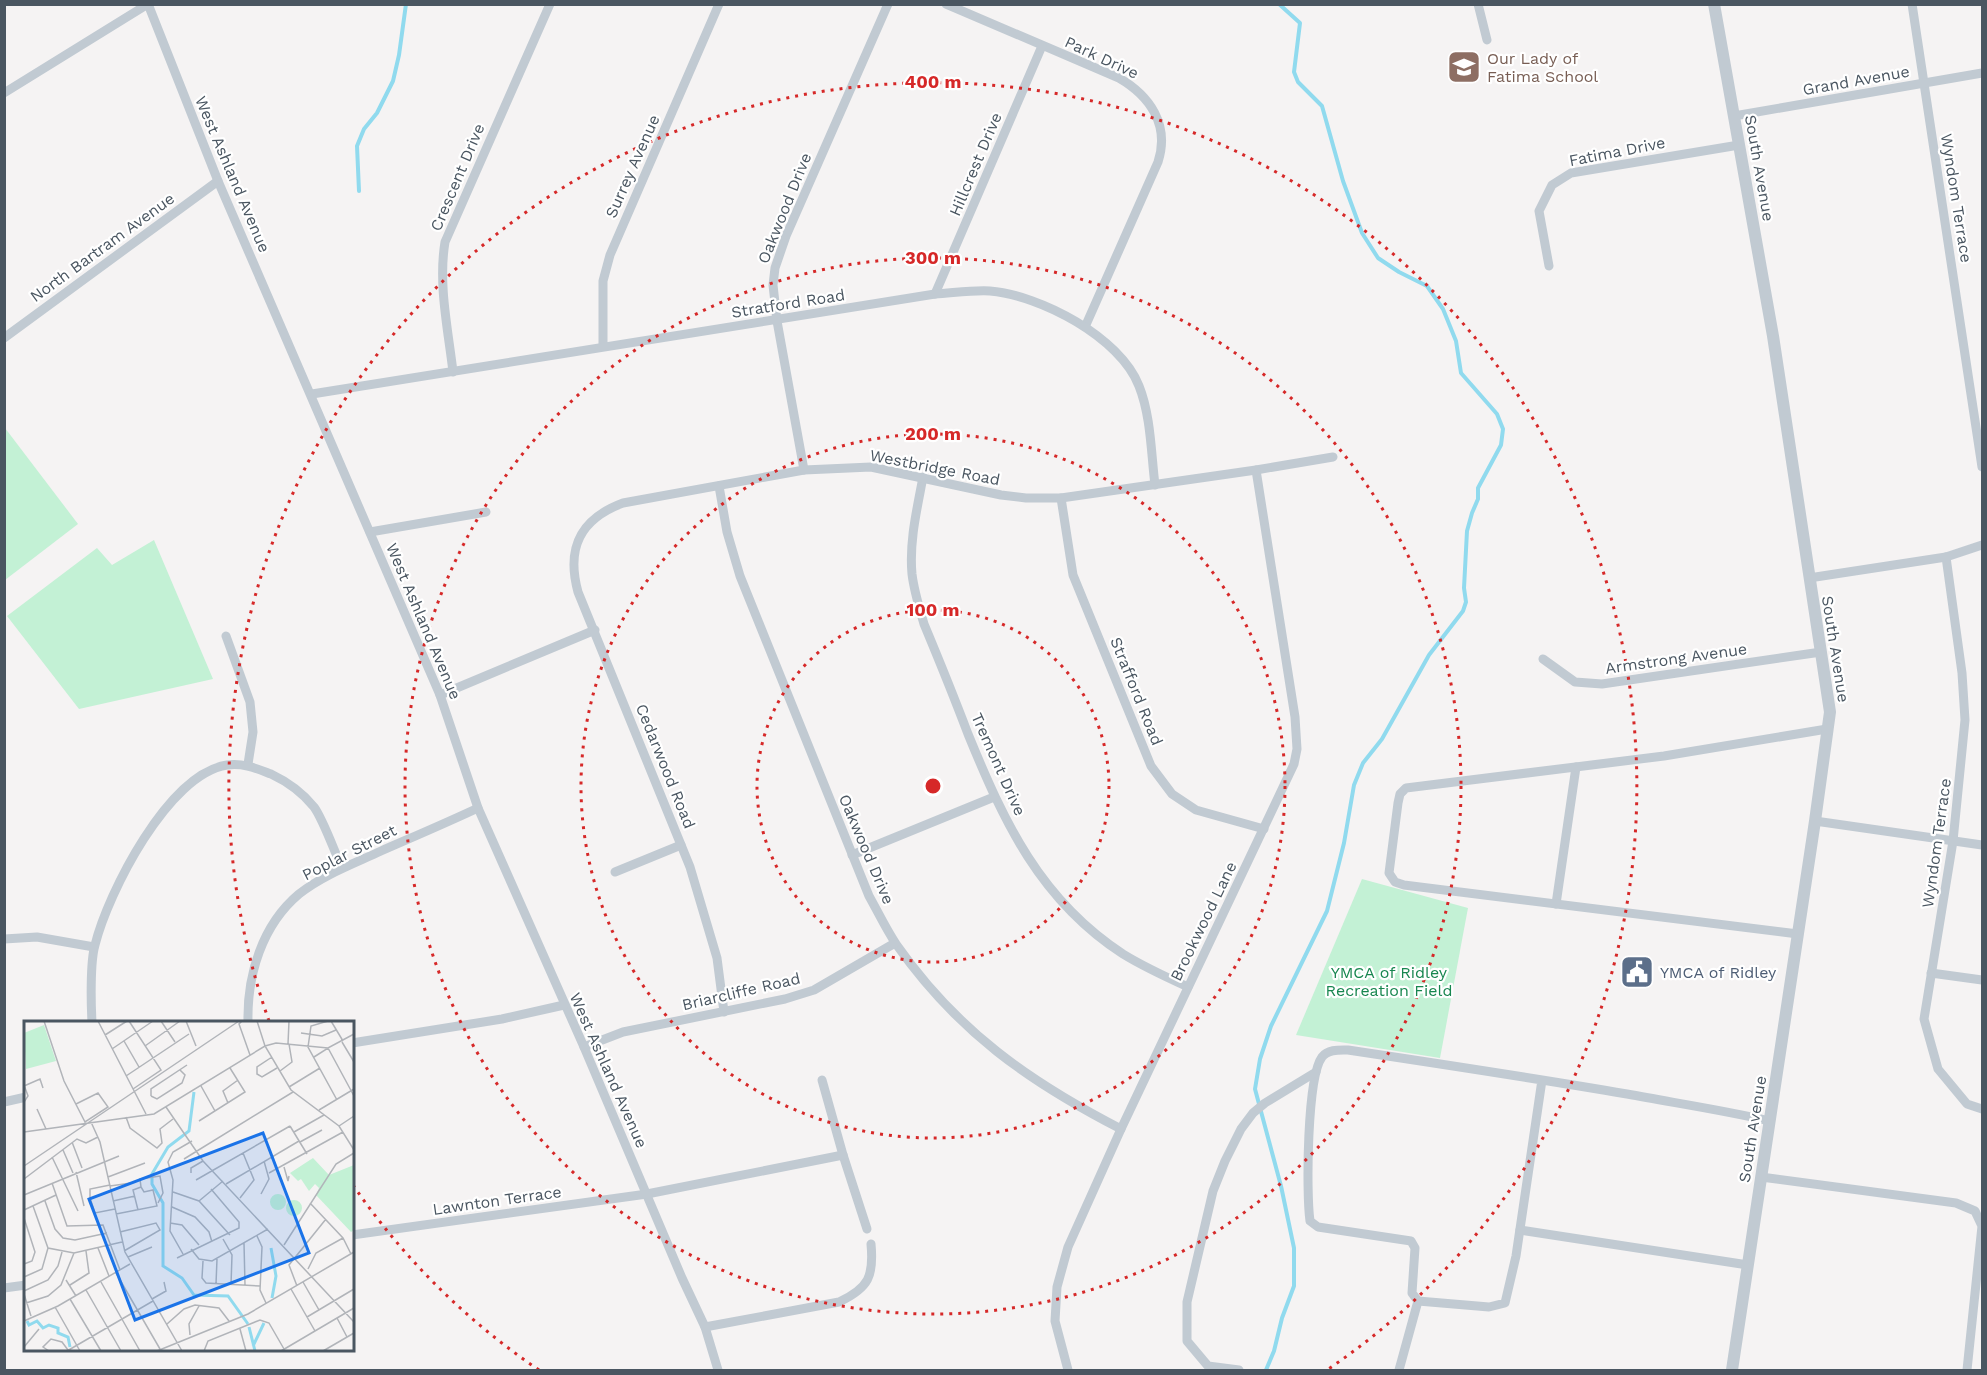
<svg xmlns="http://www.w3.org/2000/svg" width="1987" height="1375" viewBox="0 0 1987 1375" font-family="'Work Sans',sans-serif">
	<style>
		.green { fill: #c3f1d5 }
		.lines { fill: none; stroke-linecap: round; stroke-linejoin: round }
		.stream { stroke: #90daee; stroke-width: 4 }
		.minor { stroke: #c1cad2; stroke-width: 9 }
		.tertiary { stroke: #c1cad2; stroke-width: 12 }
		.ring { fill: none; stroke: #d62828; stroke-width: 3; stroke-dasharray: 3 6 }
		.labels { text-anchor: middle; stroke-width: 4.5; stroke-linejoin: round; paint-order: stroke }
		.street-label { font-size: 16px; fill: #4a5661; stroke: #fff }
		.education-label { font-size: 16px; fill: #785e54; stroke: #fff; text-anchor: start }
		.park-label { font-size: 16px; fill: #17864f; stroke: #fff }
		.service-label { font-size: 16px; fill: #4e5e75; stroke: #fff; text-anchor: start }
		.inset-river { fill: none; stroke: #90daee; stroke-width: 3 }
		.inset-road { fill: none; stroke: #b1b4b9; stroke-width: 1.5 }
		.view { fill: #1a73e8; fill-opacity: 0.15; stroke: #1a73e8; stroke-width: 3 }
		.inset-edge { fill: none; stroke: #4a5661; stroke-width: 3 }
		.centre { fill: #d62828; stroke: #fff; stroke-width: 3 }
		.ring-label { font-size: 18px; text-anchor: middle; font-weight: bold; fill: #d62828; stroke: #fff; stroke-width: 4.5; stroke-linejoin: round; paint-order: stroke }
	</style>
	<rect width="100%" height="100%" fill="#f5f3f3"/>
	<g class="green">
		<polygon points="5,428 78,524 5,580"/>
		<polygon points="154,540 213,679 79,709 7,616 97,548 112,565"/>
		<polygon points="1362,879 1468,908 1440,1058 1296,1035"/>
	</g>
	<g class="lines">
		<g class="stream">
			<polyline points="359,191 357,146 364,129 377,113 393,81 399,55 406,4"/>
			<polyline points="1266,1370 1274,1351 1282,1318 1294,1286 1294,1248 1281,1186 1255,1089 1260,1059 1271,1026 1327,911 1344,843 1354,785 1363,763 1382,739 1429,655 1463,611 1466,602 1464,588 1467,531 1472,513 1478,499 1478,488 1501,445 1503,429 1497,414 1461,373 1456,341 1443,309 1427,286 1399,272 1378,258 1362,233 1343,181 1322,106 1298,82 1294,72 1300,23 1279,4"/>
		</g>
		<g class="minor">
			<polyline points="148,4 218,181 440,695 478,808 584,1047 682,1278 705,1327 718,1370"/>
			<path d="M946,4L1119,78C1150,96 1170,125 1158,162L1085,327"/>
			<polyline points="1478,4 1487,40"/>
			<polyline points="1912,4 1982,467"/>
			<polyline points="4,93 148,4"/>
			<polyline points="1734,116 1982,73"/>
			<polyline points="1549,266 1539,211 1552,185 1571,173 1739,145"/>
			<polyline points="935,294 1042,46"/>
			<polyline points="4,338 218,181"/>
			<polyline points="603,346 603,281 610,255 719,4"/>
			<path d="M453,372C448,329 438,284 445,242L550,4"/>
			<path d="M312,394L935,294C953,293 972,290 990,291C1040,295 1120,337 1139,386C1151,416 1151,453 1155,485"/>
			<polyline points="804,470 777,321 773,285 775,268 786,236 888,4"/>
			<path d="M923,477C917,509 909,542 912,574C914,591 919,607 924,624C939,660 954,697 968,734C1004,822 1040,900 1123,954C1144,967 1166,977 1188,987"/>
			<path d="M719,486L727,532L740,576L869,896C878,912 886,929 896,944C957,1031 1028,1081 1121,1129"/>
			<polyline points="1061,498 1073,575 1151,766 1172,794 1196,810 1264,829"/>
			<polyline points="370,532 486,512"/>
			<polyline points="1946,557 1962,673 1965,720 1953,841 1924,1019 1938,1069 1967,1104 1982,1109"/>
			<polyline points="1809,578 1946,557 1982,545"/>
			<polyline points="226,636 250,702 253,732 248,764"/>
			<polyline points="1543,659 1575,682 1602,684 1821,652"/>
			<polyline points="440,695 595,630"/>
			<polyline points="1815,821 1982,845"/>
			<polyline points="852,855 994,797"/>
			<polyline points="615,872 681,845"/>
			<polyline points="1556,904 1576,767"/>
			<polyline points="1798,934 1404,885 1395,882 1389,873 1398,803 1400,794 1406,788 1664,756 1827,729"/>
			<polyline points="4,939 37,937 94,947"/>
			<polyline points="1931,973 1982,980"/>
			<path d="M724,1012L717,958L690,867L578,592C566,548 580,519 623,503L804,470L871,467L1001,495L1026,498H1061L1256,470L1333,457"/>
			<path d="M92,1022C91,1005 90,962 95,945C108,893 168,774 227,765C244,763 255,768 271,774C288,782 302,792 314,807C323,819 335,853 342,868"/>
			<path d="M248,1022C247,975 262,925 299,894C323,875 353,864 381,851C413,837 446,823 478,808"/>
			<polyline points="352,1043 502,1019 564,1005"/>
			<polyline points="584,1047 623,1032 785,999 814,990 895,943"/>
			<polyline points="822,1080 843,1155 867,1229"/>
			<path d="M1542,1080L1516,1256L1505,1303L1489,1307L1418,1301L1412,1293L1415,1248L1411,1241L1318,1227L1310,1221C1306,1193 1307,1077 1322,1057C1328,1049 1340,1050 1348,1050C1441,1064 1534,1078 1627,1094C1675,1103 1723,1110 1770,1121"/>
			<polyline points="4,1102 26,1097"/>
			<polyline points="1761,1177 1956,1203 1975,1211 1982,1226 1967,1370"/>
			<polyline points="1520,1230 1748,1265"/>
			<polyline points="352,1235 647,1194 843,1155"/>
			<polyline points="4,1288 26,1285"/>
			<path d="M705,1327L839,1302C869,1288 874,1276 871,1244"/>
			<polyline points="1068,1370 1055,1321 1057,1287 1068,1247 1121,1129 1294,764 1297,749 1295,717 1256,470"/>
			<polyline points="1239,1370 1208,1366 1187,1341 1187,1302 1213,1191 1225,1161 1241,1129 1253,1113 1265,1103 1316,1072"/>
			<polyline points="1399,1370 1418,1301"/>
		</g>
		<polyline class="tertiary" points="1714,4 1773,336 1830,712 1815,821 1732,1370"/>
	</g>
	<g class="ring">
		<circle cx="933" cy="786" r="176"/>
		<circle cx="933" cy="786" r="352"/>
		<circle cx="933" cy="786" r="528"/>
		<path d="M539 1370A704 704 0 0 1 353 1185M269 1021A704 704 0 1 1 1327 1370"/>
	</g>
	<defs>
		<g id="school-square" transform="scale(1.725)"><rect x="-9" y="-9" width="18" height="18" rx="4" fill="#8d6e63" stroke="#fff"/><path d="M0-5L7-2L0 1L-7-2ZM-4 1L0 2.5L4 1V4Q0 6-4 4Z" fill="#fff"/></g>
		<g id="civic-square" transform="scale(1.725)"><rect x="-9" y="-9" width="18" height="18" rx="4" fill="#5c6f8a" stroke="#fff"/><path d="M-.6-6.5H3V-4.5H.6V-3L4-1V1h2V6H-6V1h2V-1L-.6-3ZM-1.2 2.5V6h2.4V2.5Z" fill="#fff"/></g>
	</defs>
	<g fill-rule="evenodd">
		<use href="#school-square" x="1464" y="67"/>
		<use href="#civic-square" x="1637" y="972"/>
	</g>
	<g class="labels">
		<g class="street-label">
			<text transform="translate(1102 57) rotate(25)" y="6">Park Drive</text>
			<text transform="translate(1856 80) rotate(-10)" y="6">Grand Avenue</text>
			<text transform="translate(1617 151) rotate(-11)" y="6">Fatima Drive</text>
			<text transform="translate(975 164) rotate(-67)" y="6">Hillcrest Drive</text>
			<text transform="translate(632 166) rotate(-66)" y="6">Surrey Avenue</text>
			<text transform="translate(1760 168) rotate(80)" y="6">South Avenue</text>
			<text transform="translate(233 174) rotate(67)" y="6">West Ashland Avenue</text>
			<text transform="translate(457 177) rotate(-67)" y="6">Crescent Drive</text>
			<text transform="translate(1957 198) rotate(81)" y="6">Wyndom Terrace</text>
			<text transform="translate(784 208) rotate(-68)" y="6">Oakwood Drive</text>
			<text transform="translate(102 247) rotate(-36)" y="6">North Bartram Avenue</text>
			<text transform="translate(788 303) rotate(-9)" y="6">Stratford Road</text>
			<text transform="translate(935 467) rotate(11)" y="6">Westbridge Road</text>
			<text transform="translate(424 621) rotate(67)" y="6">West Ashland Avenue</text>
			<text transform="translate(1836 649) rotate(81)" y="6">South Avenue</text>
			<text transform="translate(1676 658) rotate(-8)" y="6">Armstrong Avenue</text>
			<text transform="translate(1137 691) rotate(68)" y="6">Strafford Road</text>
			<text transform="translate(999 764) rotate(66)" y="6">Tremont Drive</text>
			<text transform="translate(666 766) rotate(68)" y="6">Cedarwood Road</text>
			<text transform="translate(1936 843) rotate(-82)" y="6">Wyndom Terrace</text>
			<text transform="translate(867 849) rotate(67)" y="6">Oakwood Drive</text>
			<text transform="translate(349 852) rotate(-27)" y="6">Poplar Street</text>
			<text transform="translate(1203 921) rotate(-64)" y="6">Brookwood Lane</text>
			<text transform="translate(741 991) rotate(-13)" y="6">Briarcliffe Road</text>
			<text transform="translate(609 1070) rotate(66)" y="6">West Ashland Avenue</text>
			<text transform="translate(1752 1129) rotate(-81)" y="6">South Avenue</text>
			<text transform="translate(497 1200) rotate(-8)" y="6">Lawnton Terrace</text>
		</g>
		<g class="education-label">
			<text x="1487" y="64">Our Lady of<tspan x="1487" dy="18">Fatima School</tspan></text>
		</g>
		<g class="park-label">
			<text x="1389" y="978">YMCA of Ridley<tspan x="1389" dy="18">Recreation Field</tspan></text>
		</g>
		<g class="service-label">
			<text x="1660" y="978">YMCA of Ridley</text>
		</g>
	</g>
	<g transform="translate(24 1021)">
		<rect width="330" height="330" fill="#f5f3f3"/>
		<path d="M20,4L32,40L2,48L0,12ZM289,137L305,154L330,144V209L327,211L292,174L295,167L291,163L285,170L277,158L274,160L266,152ZM246 181a8 8 0 1 1 16 0a8 8 0 1 1-16 0ZM262 187a8 8 0 1 1 16 0a8 8 0 1 1-16 0Z" fill="#c3f1d5"/>
		<path class="inset-river" d="M170,71L165,110L144,126L128,153V163L139,182V245L158,257L170,274L204,275L224,303M247,227L252,255L248,277M3,300L5,304L13,300L19,307L25,304L34,307V312L44,316L46,326M225,306L231,330M229,325L240,302"/>
		<path class="inset-road" d="M20,0L40,60L61,101L84,86L74,72L52,83M74,0L122,93M105,0L137,49L109,68M137,0L151,21M162,0L172,25M218,0L215,3L226,34M233,0L241,25L267,69L315,105L330,129M304,0L287,5L284,26L313,79M307,0L319,20M277,12L298,15L312,9M81,14L103,0M100,20L115,46M318,21L330,41M264,23L265,0M121,25L156,0M88,28L129,0M248,36L233,46V53L238,56L253,47M290,36L304,27L330,75M256,50L268,41L265,23M102,55L165,13M0,64L4,75L0,81M0,65L16,58L19,67M177,65L191,90M265,66L296,47M127,75L133,78L158,62L161,54L156,49M127,75V68L163,44M204,82L199,70L214,59M142,86L179,140L330,301M13,88L22,108M295,89L330,68M102,96L106,107L133,127L138,122L136,108L149,98M175,100L221,71L206,47M67,101L76,121L101,231L158,330M266,105L283,133M315,105L330,95M0,111L130,93L241,25L252,22L304,27L330,13M270,111L300,94M48,121L58,147M276,121L298,109M39,129L49,152M28,136L54,190M160,138L269,71M0,145L215,0M260,146L264,160L265,155M52,151L60,185M167,152V147L179,140M245,152L319,111M84,156L121,142M0,158L53,118L62,122L74,116M172,159L266,105M28,162L43,205L79,204L96,249M202,163L275,120M86,164L66,168V177L71,192L91,188M86,165L107,162M117,166L116,158L136,155L139,172L134,182M149,171L175,180L206,214M237,173L245,158L240,140M0,174L95,135M216,177L230,159L219,132M21,180L31,208L39,217L51,219L83,212M89,180L111,175M175,180L199,160M286,182L319,217L327,233M9,185L24,227L50,232L98,221M148,186L171,196L185,211L188,221M0,189L32,174M114,189L109,169L117,166M92,193L133,185L129,169L120,171L117,166M0,197L11,231L8,240L0,243M146,202L158,204L175,224M96,211L132,202L136,209L100,230M233,215L238,226L236,269L242,282M199,218L208,234L207,264M220,222L221,264M260,224L312,143L330,132M74,227L85,255M167,228L175,238L188,240L244,208M159,233L146,210L149,159L144,141L149,131L168,120M104,236L128,226M153,237L215,207V201L187,168M179,240L178,257L182,262L236,265M284,248L292,232L319,217M92,252L136,328M0,256L18,248L24,227M42,259L52,275M77,261L116,330M279,261L295,289M192,263L193,238M46,264L65,252L62,230M273,265L265,244L302,198M267,268L291,310M62,269L97,330M0,270L24,259L34,245L38,231M0,273L7,295M46,278L77,330M128,278L142,270L140,261M2,282L24,275L37,264L50,232M31,286L56,330M283,296L330,268M313,297L323,316M0,300L34,285L106,243M143,303L160,288L171,284L195,287L205,300M216,308L222,330M166,314L165,303L175,285M0,326L15,308M25,330L19,326L27,318L38,321L44,329M43,330L129,280M133,330L224,293L330,231M180,330L184,320L236,299L245,302L260,328M257,330L330,287M299,330L330,312"/>
		<path class="view" d="M239,112L285,232L111,299L65,178Z"/>
		<rect width="330" height="330" class="inset-edge"/>
	</g>
	<circle cx="933" cy="786" r="9" class="centre"/>
	<g class="ring-label">
		<text x="933" y="88">400 m</text>
		<text x="933" y="264">300 m</text>
		<text x="933" y="440">200 m</text>
		<text x="933" y="616">100 m</text>
	</g>
	<rect width="1987" height="1375" fill="none" stroke="#4a5661" stroke-width="12"/>
</svg>
